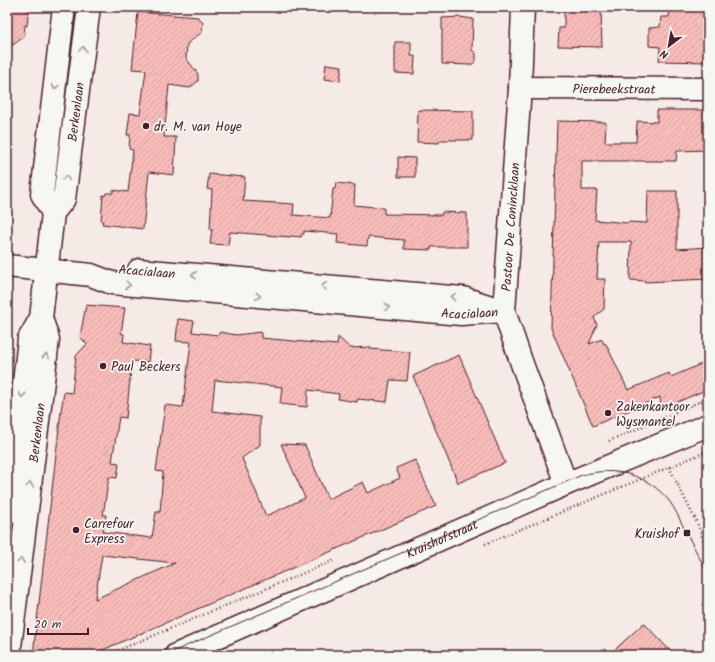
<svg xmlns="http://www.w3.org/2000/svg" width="715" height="662" viewBox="0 0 715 662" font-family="Kalam,sans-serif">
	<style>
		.building { fill: url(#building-hatch); stroke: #4a1f2b; fill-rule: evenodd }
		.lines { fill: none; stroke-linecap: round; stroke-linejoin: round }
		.minor-casing { stroke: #4a1f2b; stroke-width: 25 }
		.path { stroke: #4a1f2b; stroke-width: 2.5; stroke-dasharray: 1 3; stroke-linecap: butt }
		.minor { stroke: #f6f6f2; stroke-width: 22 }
		.tram { stroke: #4a1f2b; stroke-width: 1 }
		.oneway { stroke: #a99598 }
		.poi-dot { fill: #4a1f2b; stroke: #f6f6f2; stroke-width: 1.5 }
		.labels { text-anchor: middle; stroke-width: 3.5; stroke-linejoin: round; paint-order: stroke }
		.street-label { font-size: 13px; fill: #4a1f2b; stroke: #f6f6f2 }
		.poi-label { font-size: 13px; fill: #4a1f2b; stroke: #f6f6f2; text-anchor: start }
	</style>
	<defs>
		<pattern id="building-hatch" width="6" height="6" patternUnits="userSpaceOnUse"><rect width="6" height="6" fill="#f8bcb9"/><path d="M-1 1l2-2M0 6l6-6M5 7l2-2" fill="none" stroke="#d6a19f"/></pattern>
	</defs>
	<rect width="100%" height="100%" fill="#f6eae7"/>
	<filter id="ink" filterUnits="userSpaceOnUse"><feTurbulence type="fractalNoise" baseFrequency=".025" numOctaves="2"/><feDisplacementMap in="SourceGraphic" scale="8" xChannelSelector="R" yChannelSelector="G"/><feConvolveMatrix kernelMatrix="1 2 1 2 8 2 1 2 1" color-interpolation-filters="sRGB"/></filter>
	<g filter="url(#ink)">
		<g class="building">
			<polygon points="7,7 29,7 27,26 25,25 24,37 7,49"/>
			<polygon points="564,7 601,8 602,47 558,46 559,28 564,28"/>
			<polygon points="670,7 708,7 708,62 659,61 660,47 649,46 649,28 660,27 661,17 669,17"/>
			<polygon points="138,12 198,17 203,23 202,32 187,44 186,58 198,74 198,81 190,88 169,85 164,137 176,137 174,175 149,172 143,229 102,224 103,221 101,221 103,195 105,196 106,193 113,193 113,190 128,192 133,150 129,149 130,135 127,135 130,113 140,114 146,70 132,69"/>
			<polygon points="460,17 473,19 472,50 476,53 476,61 471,65 442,64 442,18"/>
			<polygon points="395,42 411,42 411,56 415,56 414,74 395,73"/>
			<polygon points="326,64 342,66 340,81 324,79"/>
			<polygon points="418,110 473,111 473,140 440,140 439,143 417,142"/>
			<polygon points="657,110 708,110 708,150 677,151 676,161 582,161 582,190 597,190 595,220 628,223 628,222 647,223 648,191 677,191 677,249 708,247 708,279 645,282 645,281 630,280 631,242 599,242 597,279 605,279 604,309 594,317 597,325 589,344 602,339 604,344 606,344 628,390 669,373 671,377 708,361 708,389 661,409 660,397 593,426 551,328 557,121 604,122 606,123 605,142 636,142 637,121 657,122"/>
			<polygon points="398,157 415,158 415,177 398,177"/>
			<polygon points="209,174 245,177 243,201 294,204 293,215 330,218 333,189 335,189 336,183 355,185 354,205 384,208 384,214 442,215 442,212 467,213 467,247 431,247 431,250 404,249 404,240 368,237 367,246 337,243 338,234 304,231 304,234 302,234 301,237 290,236 290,237 230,232 228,245 210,244 212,229 210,229 212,190 207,189"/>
			<path d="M86,305L125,308L121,333L124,334L123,342L150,346L148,362L132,361L126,418L119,417L112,462L119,463L117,478L109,477L103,515H106L103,532L152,538L156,512H160L163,472L156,471L165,405L183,407L191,342L176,341L178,319L194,321L192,332L218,335L220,332L236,335L261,332V338L337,345L338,337L350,348L370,347V349L410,352L407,381L390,380L387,402L358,399L357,402L338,399L339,394L308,390L307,407L280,404L282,387L215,380L212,411L260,417V445L242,458L266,516L305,498L281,444L305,445L328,499L363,482L368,493L400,478L396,468L415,460L436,506L91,655H33L61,411L64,392L72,393L76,356L87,344L80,337ZM102,555L175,563L95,599Z"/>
			<polygon points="459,355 505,463 458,483 413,376"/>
			<polygon points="644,623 674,655 609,655"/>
		</g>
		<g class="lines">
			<g class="minor-casing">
				<g id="minor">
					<polyline points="523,7 520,88 504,311 521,361 566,484"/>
					<path id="s1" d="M520,88L708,89"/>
					<polyline points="53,213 42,194 64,7"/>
					<path id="s2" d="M7,266L91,275L112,283L461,314L504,311"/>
					<polyline points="139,270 463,298 494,308"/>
					<polyline points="7,513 15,462 29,339 41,318"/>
					<path id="s3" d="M9,655L45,365L48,339L41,318L53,213L64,199L89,7"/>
					<path id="s4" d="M176,655L566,484L708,425"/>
				</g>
			</g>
			<g class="path">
				<polyline points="609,441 708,398"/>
				<polyline points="669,467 698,525 708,554"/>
				<polyline points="485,544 708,451"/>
				<polyline points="107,655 335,560"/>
			</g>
			<use href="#minor" class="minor"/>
			<path class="tram" d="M165,655L582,475C615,466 648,474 670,502C675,509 679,518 683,526C691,542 700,558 708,575"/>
		</g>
		<defs><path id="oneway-chevron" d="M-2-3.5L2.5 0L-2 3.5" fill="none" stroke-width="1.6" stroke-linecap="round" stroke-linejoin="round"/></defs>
		<g class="oneway">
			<use href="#oneway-chevron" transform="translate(83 49) rotate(-83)"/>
			<use href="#oneway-chevron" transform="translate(55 87) rotate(96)"/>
			<use href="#oneway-chevron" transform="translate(66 178) rotate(-83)"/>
			<use href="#oneway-chevron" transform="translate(194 275) rotate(-175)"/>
			<use href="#oneway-chevron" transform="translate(128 285) rotate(5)"/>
			<use href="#oneway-chevron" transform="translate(324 286) rotate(-175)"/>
			<use href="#oneway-chevron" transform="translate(258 296) rotate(5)"/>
			<use href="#oneway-chevron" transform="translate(453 297) rotate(-175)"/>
			<use href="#oneway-chevron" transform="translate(387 307) rotate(5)"/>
			<use href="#oneway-chevron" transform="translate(46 356) rotate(-85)"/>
			<use href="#oneway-chevron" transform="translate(22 395) rotate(96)"/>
			<use href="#oneway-chevron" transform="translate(30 485) rotate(-83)"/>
			<use href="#oneway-chevron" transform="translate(21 561) rotate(-83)"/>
		</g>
	</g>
	<g class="poi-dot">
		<circle cx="146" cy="126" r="4"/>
		<circle cx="103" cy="366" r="4"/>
		<circle cx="608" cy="413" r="4"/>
		<circle cx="76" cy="530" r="4"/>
		<rect x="683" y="529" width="8" height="8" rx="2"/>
	</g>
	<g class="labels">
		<g class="street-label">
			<text dy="5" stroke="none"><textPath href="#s1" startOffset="94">Pierebeekstraat</textPath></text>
			<text dy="5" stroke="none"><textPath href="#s3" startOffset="552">Berkenlaan</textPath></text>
			<text transform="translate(510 227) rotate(-86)" y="5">Pastoor De Conincklaan</text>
			<text transform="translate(147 271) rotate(5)" y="5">Acacialaan</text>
			<text dy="5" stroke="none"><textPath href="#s2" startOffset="466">Acacialaan</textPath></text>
			<text dy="5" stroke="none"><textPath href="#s3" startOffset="224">Berkenlaan</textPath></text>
			<text dy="5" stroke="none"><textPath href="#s4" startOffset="290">Kruishofstraat</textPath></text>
		</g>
		<g class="poi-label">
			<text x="154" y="131">dr. M. van Hoye</text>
			<text x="111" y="371">Paul Beckers</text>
			<text x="616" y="411">Zakenkantoor<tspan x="616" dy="15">Wysmantel</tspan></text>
			<text x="84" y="528">Carrefour<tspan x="84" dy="15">Express</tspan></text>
			<text x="679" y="538" text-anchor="end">Kruishof</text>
		</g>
	</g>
	<rect width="715" height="662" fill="none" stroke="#f6f6f2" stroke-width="24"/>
	<rect x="12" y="12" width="691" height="638" fill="none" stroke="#4a1f2b" stroke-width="1.5" filter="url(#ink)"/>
	<g transform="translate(669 46) rotate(211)" stroke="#f6f6f2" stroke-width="3" paint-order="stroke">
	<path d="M0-3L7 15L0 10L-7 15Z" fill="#4a1f2b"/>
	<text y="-6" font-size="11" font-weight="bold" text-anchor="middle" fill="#4a1f2b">N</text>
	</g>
	<path d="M28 628v6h60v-6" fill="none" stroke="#4a1f2b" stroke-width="2"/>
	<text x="34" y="628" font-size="12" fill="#4a1f2b" stroke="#f6f6f2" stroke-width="3" paint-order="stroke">20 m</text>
</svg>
